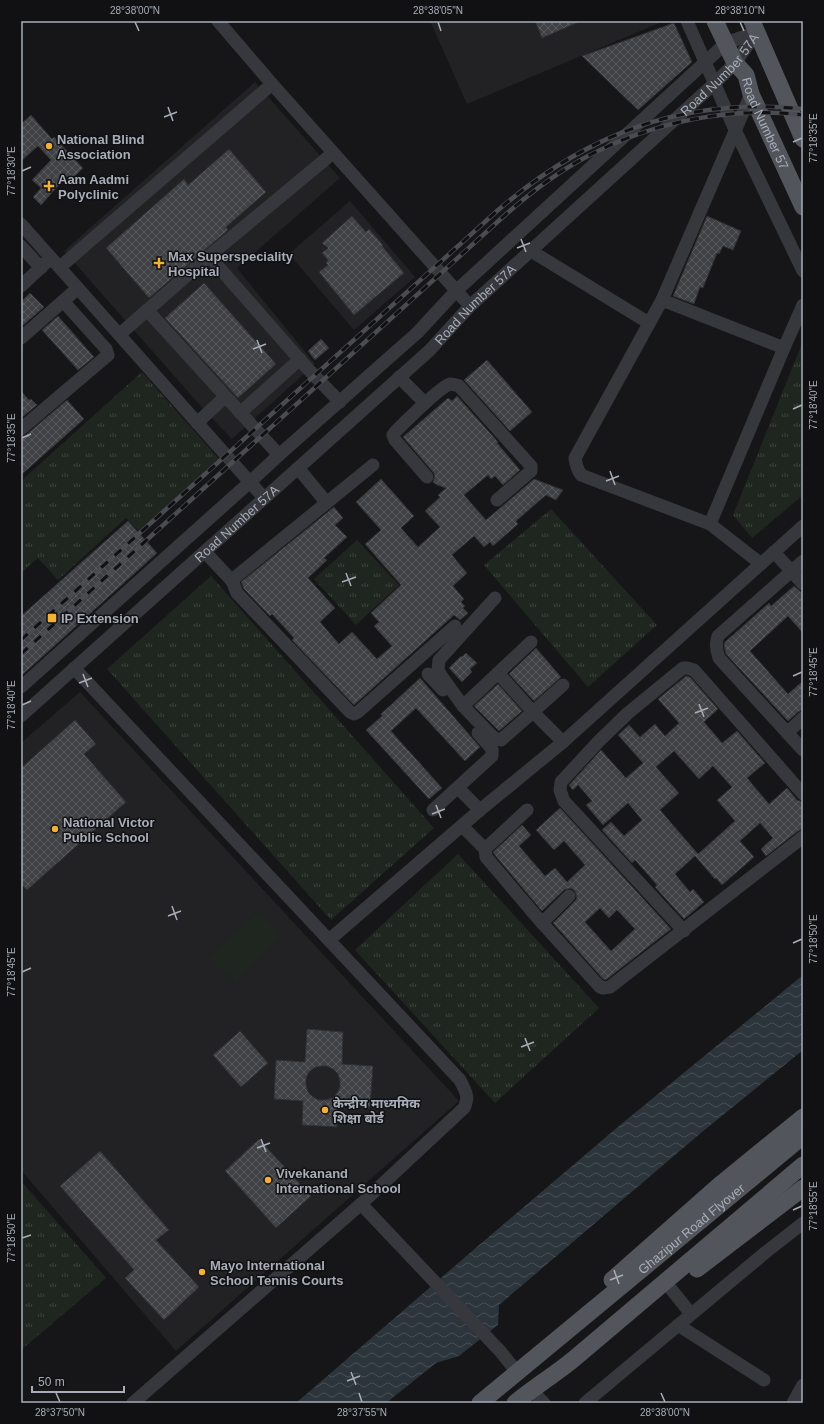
<svg xmlns="http://www.w3.org/2000/svg" width="824" height="1424" viewBox="0 0 824 1424" font-family="Helvetica,'Noto Sans Devanagari',sans-serif">
	<style>
		.built { fill: #222225 }
		.grass { fill: url(#grass-tufts) }
		.pitch { fill: #1e261f }
		.water { fill: url(#water-waves) }
		.building { fill: url(#building-cross-hatch); stroke: #303034; fill-rule: evenodd }
		.lines { fill: none; stroke-linecap: round; stroke-linejoin: round }
		.minor { stroke: #37383d; stroke-width: 13 }
		.major { stroke: #53555c; stroke-width: 17 }
		.rail-casing { stroke: #4a4c52; stroke-width: 4.5 }
		.rail { stroke: #111113; stroke-width: 3; stroke-dasharray: 9; stroke-linecap: butt }
		.ticks { fill: none; stroke: #a8adb8; stroke-width: 1.5 }
		.poi-dot { fill: #f2b134; stroke: #111113; stroke-width: 1.5 }
		.labels { text-anchor: middle; stroke-width: 3; stroke-linejoin: round; paint-order: stroke }
		.street-label { font-size: 13px; fill: #a8adb8; stroke: #111113 }
		.poi-label { font-size: 13px; font-weight: bold; fill: #a8adb8; stroke: #111113; text-anchor: start }
		.neatline { fill: none; stroke: #a8adb8; stroke-width: 1.5 }
		.ticks-label { font-size: 10px; text-anchor: middle; fill: #a8adb8 }
	</style>
	<defs>
		<pattern id="grass-tufts" width="24" height="20" patternUnits="userSpaceOnUse"><rect width="24" height="20" fill="#1e261f"/><path d="M3 7l-1-3M5 7V3M7 7l1-3M15 17l-1-3M17 17v-4M19 17l1-3" fill="none" stroke="#3c433d"/></pattern>
		<pattern id="water-waves" width="16" height="10" patternUnits="userSpaceOnUse"><rect width="16" height="10" fill="#2c353c"/><path d="M0 5q4-4 8 0t8 0" fill="none" stroke="#485056"/></pattern>
		<pattern id="building-cross-hatch" width="8" height="8" patternUnits="userSpaceOnUse"><rect width="8" height="8" fill="#404145"/><path d="M0 0l8 8M0 8l8-8" fill="none" stroke="#595a5e"/></pattern>
	</defs>
	<rect width="100%" height="100%" fill="#161618"/>
	<g class="built">
		<polygon points="430,21 664,21 467,104"/>
		<polygon points="255,82 340,178 237,268 315,364 232,439 207,413 64,251"/>
		<polygon points="350,201 415,277 354,330 289,254"/>
		<polygon points="80,692 459,1101 176,1351 21,1170 21,743"/>
	</g>
	<g class="grass">
		<polygon points="803,341 803,495 752,538 733,515"/>
		<polygon points="142,372 219,459 139,531 126,518 58,580 38,558 21,573 21,481"/>
		<polygon points="551,509 657,625 588,687 484,565"/>
		<polygon points="357,540 399,585 356,625 314,579"/>
		<polygon points="211,576 434,828 331,920 107,669"/>
		<polygon points="458,854 599,1008 495,1103 355,950"/>
		<polygon points="21,1181 106,1278 21,1350"/>
	</g>
	<polygon class="pitch" points="259,911 280,936 236,981 208,958"/>
	<polygon class="water" points="803,975 803,1050 702,1132 499,1305 498,1325 459,1356 436,1363 386,1403 296,1403 471,1252 619,1126"/>
	<g class="building">
		<polygon points="535,21 581,21 542,38"/>
		<polygon points="674,23 692,62 638,110 582,56"/>
		<polygon points="31,115 52,139 54,137 83,168 71,180 67,176 41,205 33,197 41,188 32,180 51,160 38,146 21,161 21,124"/>
		<polygon points="229,149 266,192 226,227 228,230 149,298 106,248 184,179 188,185"/>
		<polygon points="352,216 366,232 369,229 383,245 382,246 404,273 354,315 319,272 328,265 326,263 328,260 322,253 328,248 322,243"/>
		<polygon points="707,216 741,231 733,250 723,246 719,254 717,253 703,288 700,287 694,304 673,296"/>
		<polygon points="204,283 276,364 238,398 165,318"/>
		<polygon points="30,293 44,307 21,327 21,302"/>
		<polygon points="58,316 94,357 78,370 42,330"/>
		<polygon points="321,339 329,348 315,360 308,351"/>
		<polygon points="487,360 532,412 510,431 464,380"/>
		<polygon points="21,391 29,400 31,399 37,405 21,418"/>
		<polygon points="457,396 498,442 497,443 520,470 503,485 495,476 491,479 488,475 464,495 486,520 534,479 563,490 556,500 546,495 516,521 518,524 493,546 490,542 484,547 474,536 452,555 467,573 453,586 464,599 461,602 465,606 463,608 468,613 460,620 454,615 354,705 292,640 294,638 272,614 270,616 244,589 241,582 334,507 343,518 335,525 347,537 324,558 327,560 308,578 335,608 320,622 339,644 352,632 377,659 392,646 374,626 379,622 371,613 401,585 365,544 381,530 356,502 381,479 414,516 401,528 418,547 440,527 425,511 440,497 438,495 446,488 437,485 433,482 435,476 433,472 403,437 448,398 452,401"/>
		<polygon points="67,400 84,419 21,475 21,437 26,435"/>
		<polygon points="128,521 157,553 21,676 21,616"/>
		<polygon points="794,586 803,594 803,633 788,616 750,651 788,694 803,681 803,710 798,712 788,721 726,654 724,645 725,642 769,603 771,606"/>
		<polygon points="536,648 561,677 534,701 509,674"/>
		<polygon points="466,653 477,663 470,669 472,672 462,682 449,668 461,656 462,657"/>
		<path d="M686,676L690,677L718,709L704,722L722,743L737,731L765,763L747,778L769,804L787,788L797,800L803,802V829L798,831L766,856L761,849L773,838L760,823L740,841L754,857L722,885L716,878L715,879L695,856L675,874L690,892L693,889L704,902L684,919L655,887L657,885L635,860L632,863L602,830L611,822L624,836L642,820L628,803L603,825L586,805L592,801L578,785L573,790L569,785L601,750L626,778L643,763L618,735L629,725L640,737L655,724L665,736L679,723L658,699ZM674,751L699,779L713,766L732,787L717,800L735,821L698,854L660,810L679,793L656,767Z"/>
		<polygon points="420,678 480,747 465,761 416,708 391,731 442,788 429,799 366,730 382,716 381,714"/>
		<polygon points="498,684 522,711 499,731 474,706"/>
		<polygon points="75,720 96,744 84,754 126,802 27,890 21,884 21,768"/>
		<path d="M560,808L671,929L607,979L604,980L553,923L575,901L577,898L575,891L571,888L564,890L542,911L494,854L493,852L522,825L531,835L519,846L545,876L555,868L567,882L585,865L564,841L554,850L536,830ZM600,908L609,918L617,910L635,929L611,951L585,922Z"/>
		<path d="M307,1029L343,1032L342,1064L373,1066L370,1107L338,1105L337,1127L302,1125L303,1101L274,1099L276,1060L305,1062ZM320,1066H327L333,1069L338,1074L340,1081V1087L337,1093L332,1098L325,1100H318L313,1097L308,1092L306,1085V1078L309,1072L314,1068Z"/>
		<polygon points="240,1031 268,1063 241,1087 213,1055"/>
		<polygon points="259,1139 311,1196 276,1228 225,1171"/>
		<polygon points="100,1151 169,1230 156,1240 199,1287 164,1320 125,1278 134,1270 60,1186"/>
	</g>
	<g class="lines">
		<g class="minor">
			<polyline points="218,21 272,84 470,306"/>
			<polyline points="687,21 735,130 803,271"/>
			<path d="M751,94L662,300L575,458C576,465 577,469 581,475L710,524L784,348L803,305"/>
			<polyline points="21,224 264,498"/>
			<polyline points="21,246 41,268"/>
			<polyline points="531,251 649,323"/>
			<polyline points="209,256 308,369 340,402"/>
			<polyline points="60,267 272,84"/>
			<polyline points="21,286 51,258"/>
			<polyline points="662,300 784,348"/>
			<polyline points="147,310 279,455"/>
			<polyline points="120,334 209,256 333,153"/>
			<polyline points="21,338 78,288"/>
			<polyline points="399,377 425,403"/>
			<polyline points="240,413 300,359"/>
			<polyline points="197,423 225,397"/>
			<polyline points="21,429 108,355 106,349 63,301"/>
			<polyline points="373,465 233,579 233,583 237,593 350,712 354,714 358,712 455,626"/>
			<polyline points="298,468 326,502"/>
			<path d="M427,477L395,440L393,435L395,432C404,423 440,387 450,384C453,384 456,385 459,386L531,466V471L497,500"/>
			<polyline points="710,524 761,564"/>
			<polyline points="205,552 233,582"/>
			<polyline points="774,552 803,584"/>
			<path d="M803,561L718,636C715,644 716,650 719,658L803,750"/>
			<polyline points="495,598 439,660 438,670 440,674 463,706 494,738 501,740 533,712 563,742"/>
			<path d="M74,668L460,1080C465,1091 470,1096 464,1108L361,1204L133,1403"/>
			<polyline points="498,673 533,712 563,685"/>
			<polyline points="428,674 443,690"/>
			<polyline points="21,687 250,482 279,455 417,333 456,291 726,43 757,32"/>
			<polyline points="463,706 531,642"/>
			<path id="s1" d="M21,716L430,350L470,306L715,83L735,63L757,32"/>
			<polyline points="787,733 803,718"/>
			<polyline points="458,788 480,810"/>
			<polyline points="433,810 492,756 492,749 478,733"/>
			<polyline points="527,810 485,849 486,857 542,923 600,987 603,988 610,987 803,837"/>
			<polyline points="462,826 485,849"/>
			<polyline points="542,923 569,896"/>
			<polyline points="684,931 564,801 560,790 561,782 599,741 628,713 683,668 687,668 694,670 803,794"/>
			<polyline points="329,940 480,810 563,742 803,526"/>
			<polyline points="361,1204 500,1351 517,1372"/>
			<polyline points="671,1289 691,1314"/>
			<polyline points="678,1325 764,1380"/>
			<polyline points="531,1390 544,1403"/>
			<polyline points="585,1403 766,1252 803,1223"/>
			<polyline points="793,1403 803,1385"/>
		</g>
		<g class="major">
			<path id="s2" d="M715,21L735,63L746,75L751,94L803,207"/>
			<polyline points="752,21 803,139"/>
			<polyline points="697,1269 803,1188"/>
			<polyline points="612,1280 722,1183 803,1117"/>
			<path id="s3" d="M480,1403L803,1136"/>
			<path d="M515,1403C534,1387 556,1374 575,1358L803,1165"/>
		</g>
		<g class="rail-casing">
			<g id="rail">
				<path d="M21,640L497,211C587,133 684,97 803,109"/>
				<path d="M21,654L504,216C530,193 557,172 588,156C653,122 730,106 803,115"/>
			</g>
		</g>
		<use href="#rail" class="rail"/>
	</g>
	<path class="ticks" d="M135,22L139,31M438,22L441,31M740,22L744,31M168,107L173,121M164,117L177,112M793,142L802,138M22,171L31,167M521,239L526,252M517,248L530,243M257,340L262,353M253,349L266,344M793,409L802,405M22,438L31,434M610,471L615,485M606,481L619,476M346,573L351,586M342,582L356,577M83,674L88,687M793,676L802,672M79,683L92,678M699,704L704,717M22,705L31,701M695,713L708,708M436,805L441,818M432,814L445,809M172,906L177,920M168,916L181,911M793,943L802,939M22,972L31,968M525,1038L530,1051M521,1047L534,1042M261,1139L266,1152M257,1148L270,1143M793,1210L802,1206M22,1238L31,1235M614,1270L619,1284M610,1280L623,1275M351,1372L356,1385M347,1381L360,1376M56,1393L60,1402M359,1393L362,1402M661,1393L665,1402"/>
	<g class="poi-dot">
		<circle cx="49" cy="146" r="4"/>
		<path d="M47 180h4v4h4v4h-4v4h-4v-4h-4v-4h4z"/>
		<path d="M157 257h4v4h4v4h-4v4h-4v-4h-4v-4h4z"/>
		<rect x="47" y="613" width="10" height="10" rx="2"/>
		<circle cx="55" cy="829" r="4"/>
		<circle cx="325" cy="1110" r="4"/>
		<circle cx="268" cy="1180" r="4"/>
		<circle cx="202" cy="1272" r="4"/>
	</g>
	<g class="labels">
		<g class="street-label">
			<text dy="5" stroke="none"><textPath href="#s1" startOffset="949">Road Number 57A</textPath></text>
			<text dy="5" stroke="none"><textPath href="#s2" startOffset="115">Road Number 57</textPath></text>
			<text dy="5" stroke="none"><textPath href="#s1" startOffset="613">Road Number 57A</textPath></text>
			<text dy="5" stroke="none"><textPath href="#s1" startOffset="289">Road Number 57A</textPath></text>
			<text dy="5" stroke="none"><textPath href="#s3" startOffset="274">Ghazipur Road Flyover</textPath></text>
		</g>
		<g class="poi-label">
			<text x="57" y="144">National Blind<tspan x="57" dy="15">Association</tspan></text>
			<text x="58" y="184">Aam Aadmi<tspan x="58" dy="15">Polyclinic</tspan></text>
			<text x="168" y="261">Max Superspeciality<tspan x="168" dy="15">Hospital</tspan></text>
			<text x="61" y="623">IP Extension</text>
			<text x="63" y="827">National Victor<tspan x="63" dy="15">Public School</tspan></text>
			<text x="333" y="1108">केन्द्रीय माध्यमिक<tspan x="333" dy="15">शिक्षा बोर्ड</tspan></text>
			<text x="276" y="1178">Vivekanand<tspan x="276" dy="15">International School</tspan></text>
			<text x="210" y="1270">Mayo International<tspan x="210" dy="15">School Tennis Courts</tspan></text>
		</g>
	</g>
	<rect width="824" height="1424" fill="none" stroke="#111113" stroke-width="44"/>
	<path d="M32 1386v6h92v-6" fill="none" stroke="#a8adb8" stroke-width="2"/>
	<text x="38" y="1386" font-size="12" fill="#a8adb8" stroke="#111113" stroke-width="3" paint-order="stroke">50 m</text>
	<rect x="22" y="22" width="780" height="1380" class="neatline"/>
	<g class="ticks-label">
		<text x="135" y="14">28°38'00"N</text>
		<text x="438" y="14">28°38'05"N</text>
		<text x="740" y="14">28°38'10"N</text>
		<text transform="translate(813 138) rotate(-90)" y="4">77°18'35"E</text>
		<text transform="translate(11 171) rotate(-90)" y="4">77°18'30"E</text>
		<text transform="translate(813 405) rotate(-90)" y="4">77°18'40"E</text>
		<text transform="translate(11 438) rotate(-90)" y="4">77°18'35"E</text>
		<text transform="translate(813 672) rotate(-90)" y="4">77°18'45"E</text>
		<text transform="translate(11 705) rotate(-90)" y="4">77°18'40"E</text>
		<text transform="translate(813 939) rotate(-90)" y="4">77°18'50"E</text>
		<text transform="translate(11 972) rotate(-90)" y="4">77°18'45"E</text>
		<text transform="translate(813 1206) rotate(-90)" y="4">77°18'55"E</text>
		<text transform="translate(11 1238) rotate(-90)" y="4">77°18'50"E</text>
		<text x="60" y="1416">28°37'50"N</text>
		<text x="362" y="1416">28°37'55"N</text>
		<text x="665" y="1416">28°38'00"N</text>
	</g>
</svg>
